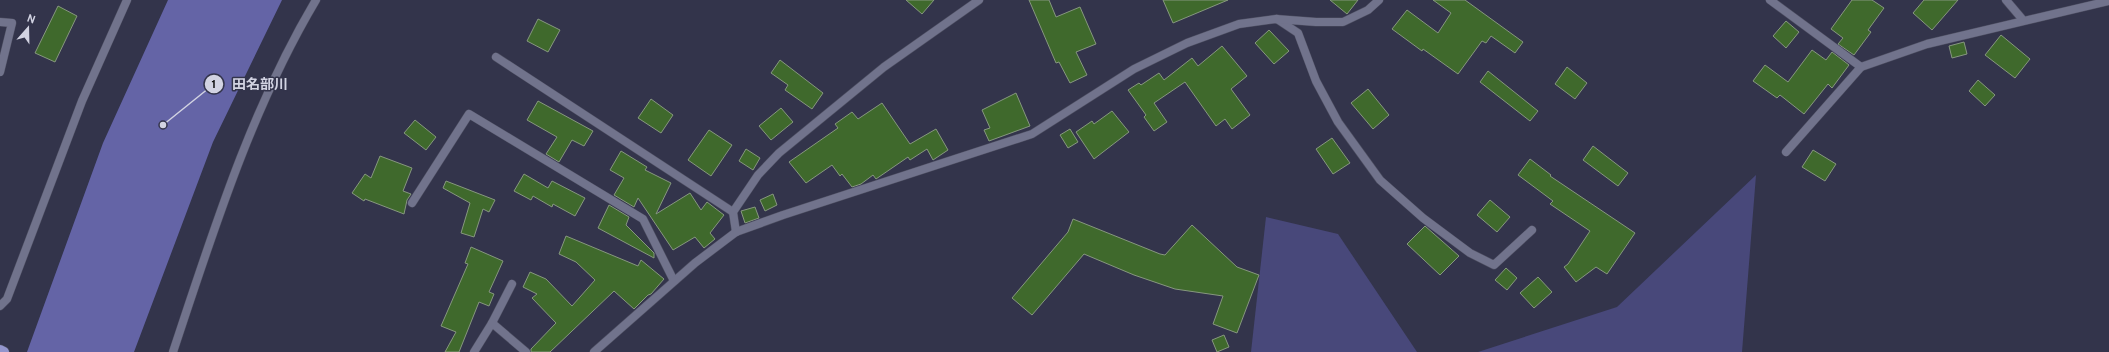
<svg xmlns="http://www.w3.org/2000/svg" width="2109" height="352" viewBox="0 0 2109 352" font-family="Overpass,'Noto Sans JP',sans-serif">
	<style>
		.green { fill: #48487a }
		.water { fill: #6464a6 }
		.building { fill: #3f692c; stroke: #86977f }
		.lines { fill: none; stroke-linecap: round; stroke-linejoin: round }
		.lane-casing { stroke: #4e4f62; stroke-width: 9 }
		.street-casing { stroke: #4e4f62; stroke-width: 9 }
		.primary-casing { stroke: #4e4f62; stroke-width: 11 }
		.lane { stroke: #71738c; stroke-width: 8 }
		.street { stroke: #71738c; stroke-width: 8 }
		.primary { stroke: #9395cd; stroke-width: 10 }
		.leader { fill: none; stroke: #d2d3e2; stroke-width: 1.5 }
		.callout-dot { fill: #d2d3e2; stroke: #33344b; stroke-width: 1.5 }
		.mark-label { font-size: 12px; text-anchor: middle; font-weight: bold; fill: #111 }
		.callout-label { font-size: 14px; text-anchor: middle; font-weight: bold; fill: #d2d3e2; stroke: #33344b; stroke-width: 3; stroke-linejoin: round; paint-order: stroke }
	</style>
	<rect width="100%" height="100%" fill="#33344b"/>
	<g class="green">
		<polygon points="1756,175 1742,352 1478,352 1617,307"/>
		<polygon points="1266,217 1338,234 1417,352 1251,352"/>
	</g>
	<polygon class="water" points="168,0 282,0 213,142 134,352 27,352 103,143"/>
	<g class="building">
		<polygon points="906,0 934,0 922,14"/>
		<polygon points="1029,0 1049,0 1056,17 1080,7 1096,44 1076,52 1087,75 1070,83 1059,62 1056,63"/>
		<polygon points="1163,0 1228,0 1173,23"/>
		<polygon points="1330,0 1358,0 1347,14"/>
		<polygon points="1433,0 1465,0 1523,42 1515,53 1491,36 1486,43 1482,41 1458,74 1423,49 1422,51 1392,29 1407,10 1438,33 1451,13"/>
		<polygon points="1852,0 1872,0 1884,8 1868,30 1871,32 1854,55 1838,44 1843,38 1831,29"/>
		<polygon points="1924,0 1958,0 1932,30 1913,13"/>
		<polygon points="58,6 77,16 55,62 35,53"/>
		<polygon points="538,19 560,30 548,52 527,41"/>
		<polygon points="1786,21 1799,32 1786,48 1773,36"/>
		<polygon points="1269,30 1289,51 1274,64 1255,43"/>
		<polygon points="2001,35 2030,59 2015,78 1985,55"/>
		<polygon points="1964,42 1967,54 1952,58 1949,46"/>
		<polygon points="1222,46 1247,76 1231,89 1250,115 1232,129 1225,119 1216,126 1185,82 1154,103 1167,122 1154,131 1144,117 1146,115 1128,90 1139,83 1141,85 1159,73 1164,80 1192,58 1198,66"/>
		<polygon points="1812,50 1826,60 1832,52 1849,65 1832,88 1828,84 1804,114 1780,95 1777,98 1753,81 1765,65 1788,82"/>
		<polygon points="780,60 823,93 812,109 785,90 788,85 771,73"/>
		<polygon points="1567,67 1587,83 1575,99 1555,84"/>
		<polygon points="1488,71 1538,111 1530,121 1480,82"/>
		<polygon points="1978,80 1995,95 1985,106 1969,91"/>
		<polygon points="1368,89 1389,115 1373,129 1351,103"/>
		<polygon points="1016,93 1030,126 989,141 984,130 990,128 982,110"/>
		<polygon points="651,99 673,115 661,133 638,118"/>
		<polygon points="538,101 593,131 584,146 572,140 559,162 546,154 557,137 527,120"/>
		<polygon points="882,103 910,144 936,129 948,150 933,160 927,149 910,160 908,157 876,179 873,175 861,184 852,187 842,174 840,176 832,165 806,183 789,162 838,128 835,124 852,112 858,119"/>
		<polygon points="781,108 793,122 771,140 759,126"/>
		<polygon points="1112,111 1129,132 1094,159 1076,132 1092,121 1094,124"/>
		<polygon points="415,120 436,137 426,150 404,133"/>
		<polygon points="1070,129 1078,142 1068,148 1060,135"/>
		<polygon points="709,130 732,145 711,176 688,160"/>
		<polygon points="1332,138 1350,163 1333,174 1316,149"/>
		<polygon points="1593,146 1628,173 1618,186 1583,160"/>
		<polygon points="746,149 760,158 753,170 739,161"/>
		<polygon points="1813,150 1836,164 1825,181 1802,167"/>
		<polygon points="621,151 647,167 645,170 671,183 656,214 690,193 701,210 707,202 724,215 710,233 715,239 704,248 695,237 673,250 638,198 634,207 614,195 624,178 610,170"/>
		<polygon points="380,156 412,168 403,191 411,194 407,200 404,214 365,199 364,201 352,193 365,174 371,178"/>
		<polygon points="1530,159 1551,175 1550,176 1635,233 1607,274 1596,267 1576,282 1564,267 1568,264 1590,231 1550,204 1553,201 1518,175"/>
		<polygon points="524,174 548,188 552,181 585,198 575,216 553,204 552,207 533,196 531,200 514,191"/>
		<polygon points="446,181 495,200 489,212 483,209 474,237 461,233 470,203 443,188"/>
		<polygon points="773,194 777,205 765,211 760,200"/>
		<polygon points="1490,200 1510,217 1497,232 1477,215"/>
		<polygon points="609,205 629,217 626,225 654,253 654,258 598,228"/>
		<polygon points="755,207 759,218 745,223 741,211"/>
		<polygon points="1073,219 1160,254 1165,255 1192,225 1237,267 1259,275 1237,333 1213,324 1223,296 1175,289 1134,275 1084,254 1032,315 1012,298 1068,232"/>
		<polygon points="1425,226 1459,256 1440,275 1407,244"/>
		<polygon points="566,236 638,266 641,260 664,279 651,294 648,295 634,309 614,291 550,352 531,352 531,349 556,323 532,298 537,294 523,287 530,272 546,279 572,306 595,280 576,262 559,254"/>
		<polygon points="471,247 503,261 489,292 494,294 489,306 479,302 459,352 445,352 456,332 441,326 468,264 465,263"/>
		<polygon points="1506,268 1517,278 1507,290 1495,280"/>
		<polygon points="1538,277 1552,292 1534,308 1520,293"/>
		<polygon points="1224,335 1229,347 1217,352 1212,340"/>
	</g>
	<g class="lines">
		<g class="lane-casing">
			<g id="lane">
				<polyline points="0,306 7,299 82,101 127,0"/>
				<path d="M173,352C213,232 251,109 316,0"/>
			</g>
		</g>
		<g class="street-casing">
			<g id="street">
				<polyline points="1770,0 1861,67 1927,44 2109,1"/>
				<polyline points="2006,0 2023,20"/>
				<polyline points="1277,19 1298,33 1316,81 1338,122 1380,180 1423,218 1470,253 1494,265 1532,230"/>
				<polyline points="0,22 12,23 0,72"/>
				<polyline points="496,57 733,212"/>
				<polyline points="1786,152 1861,67"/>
				<polyline points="412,203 469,114 643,219 674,281"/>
				<polyline points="736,232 733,212 758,175 779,153 884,67 979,0"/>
				<polyline points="512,284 492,323 526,352"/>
				<polyline points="474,352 492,323"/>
				<polyline points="594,352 695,263 736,232 783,215 1032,134 1134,69 1187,43 1239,24 1276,19 1316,22 1343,22 1368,10 1379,0"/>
			</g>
		</g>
		<g class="primary-casing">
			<polyline id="primary" points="0,350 4,352"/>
		</g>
		<use href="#lane" class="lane"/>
		<use href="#street" class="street"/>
		<use href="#primary" class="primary"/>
	</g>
	<path class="leader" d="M163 125L214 84"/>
	<g class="callout-dot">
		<circle cx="163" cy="125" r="4"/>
		<circle cx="214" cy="84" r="10"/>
	</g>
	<g class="mark-label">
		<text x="214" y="88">1</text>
	</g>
	<g class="callout-label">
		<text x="260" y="89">田名部川</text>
	</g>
	<g transform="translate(28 28) rotate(20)" stroke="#33344b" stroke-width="3" paint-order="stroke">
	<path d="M0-3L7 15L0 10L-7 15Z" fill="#d2d3e2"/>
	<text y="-6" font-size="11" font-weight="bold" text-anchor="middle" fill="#d2d3e2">N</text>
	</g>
</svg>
